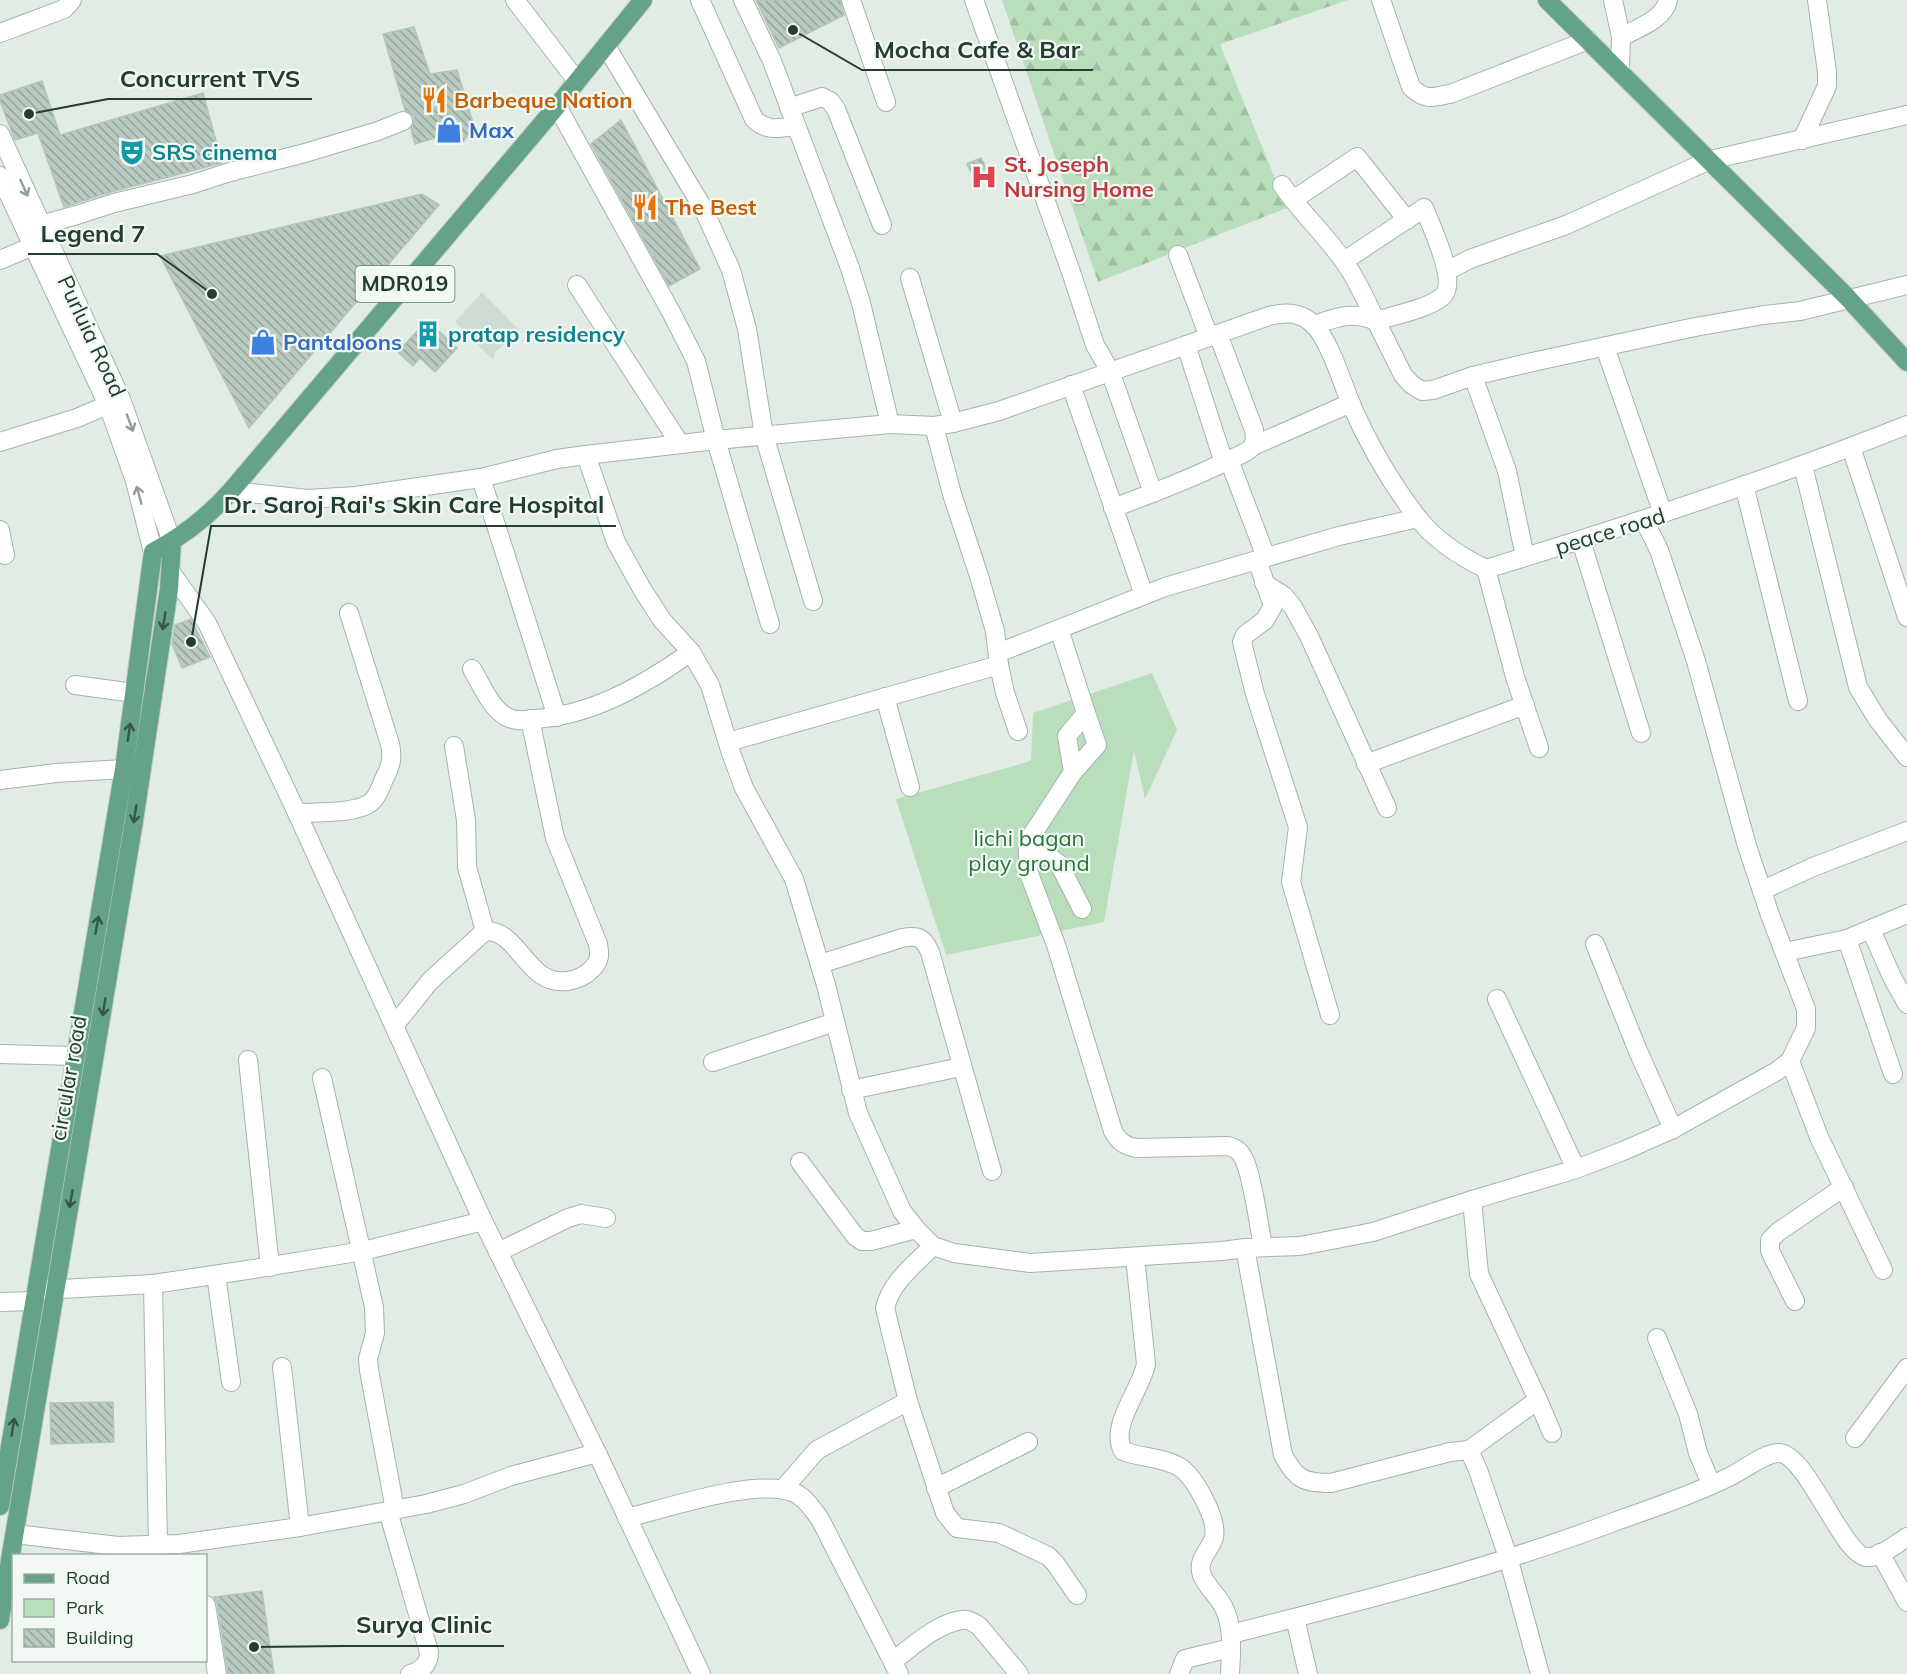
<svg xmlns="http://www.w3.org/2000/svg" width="1907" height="1674" viewBox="0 0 1907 1674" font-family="Mulish,sans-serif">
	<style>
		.built { fill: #cfdcd4 }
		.forest { fill: url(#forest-firs) }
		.park { fill: #b9debc }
		.building { fill: url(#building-back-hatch); stroke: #b3c6bb; stroke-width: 1.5 }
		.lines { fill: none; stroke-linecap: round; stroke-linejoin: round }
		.minor-casing { stroke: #a4b4ab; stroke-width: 20 }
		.major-casing { stroke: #c1c9c5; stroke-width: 20 }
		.minor { stroke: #fff; stroke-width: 18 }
		.major { stroke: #64a387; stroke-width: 18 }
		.oneway { stroke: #909e98 }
		.oneway2 { stroke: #325746 }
		.labels { text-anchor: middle; stroke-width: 4.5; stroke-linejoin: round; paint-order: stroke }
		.shield { fill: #f2f9f4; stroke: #60766b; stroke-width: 1.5 }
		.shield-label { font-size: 21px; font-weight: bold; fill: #213e30 }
		.food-label { font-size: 22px; font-weight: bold; fill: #c56008; stroke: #f2f9f4; text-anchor: start }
		.shop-label { font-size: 22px; font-weight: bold; fill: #366cbe; stroke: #f2f9f4; text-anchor: start }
		.culture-label { font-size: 22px; font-weight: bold; fill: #0d838f; stroke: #f2f9f4; text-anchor: start }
		.health-label { font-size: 22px; font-weight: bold; fill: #be3a42; stroke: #f2f9f4; text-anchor: start }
		.street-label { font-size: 22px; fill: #213e30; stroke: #f2f9f4 }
		.park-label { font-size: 22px; fill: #2a7638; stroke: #f2f9f4 }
		.leader { fill: none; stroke: #213e30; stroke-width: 2 }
		.callout-dot { fill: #213e30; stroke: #f2f9f4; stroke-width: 2 }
		.callout-label { font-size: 24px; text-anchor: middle; font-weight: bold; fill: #213e30; stroke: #f2f9f4; stroke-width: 4.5; stroke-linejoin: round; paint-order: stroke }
	</style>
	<defs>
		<pattern id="forest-firs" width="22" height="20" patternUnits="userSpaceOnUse" patternTransform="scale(1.5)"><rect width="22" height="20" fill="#b9debc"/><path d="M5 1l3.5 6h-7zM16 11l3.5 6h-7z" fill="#9fc0a2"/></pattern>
		<pattern id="building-back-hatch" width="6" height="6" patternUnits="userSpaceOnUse" patternTransform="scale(1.5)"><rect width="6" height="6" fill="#b9cac0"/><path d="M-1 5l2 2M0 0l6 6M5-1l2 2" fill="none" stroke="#96a59c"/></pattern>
	</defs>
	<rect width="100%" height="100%" fill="#e1ece5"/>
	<polygon class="built" points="482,292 521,332 496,351 493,360 455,322"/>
	<polygon class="forest" points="1002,0 1348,0 1220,44 1287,208 1098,282"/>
	<polygon class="park" points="1152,673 1177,730 1145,799 1134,750 1104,922 946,955 896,799 1031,761 1033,713"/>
	<g class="building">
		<polygon points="756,0 840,0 844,15 779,48"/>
		<polygon points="414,27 430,74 457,70 474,126 464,141 452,143 438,137 415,144 411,129 414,123 414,117 410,113 405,110 383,34"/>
		<polygon points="42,81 60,135 203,93 222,163 111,192 64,207 38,133 15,140 0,101 0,95"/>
		<polygon points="621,120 700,269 669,286 591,144"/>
		<polygon points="981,158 991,178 977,185 967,164"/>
		<polygon points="422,194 439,205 249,428 160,256"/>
		<polygon points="427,320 457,348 435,372 420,358 413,366 398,352"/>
		<polygon points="191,619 210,657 182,668 172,644 175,625"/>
		<polygon points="113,1402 114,1442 51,1444 50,1403"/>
		<polygon points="262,1591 274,1674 228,1674 217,1603 214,1597"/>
	</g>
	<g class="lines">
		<g class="minor-casing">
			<g id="minor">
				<polyline points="515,0 577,81"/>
				<path d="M700,0L754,119C767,132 779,128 796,126"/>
				<polyline points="743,0 772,61 850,268 861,303 890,424"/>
				<polyline points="851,0 886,102"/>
				<polyline points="974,0 1071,272 1095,345 1110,371 1153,493"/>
				<path d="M1381,0L1411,87C1426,102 1435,97 1453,93L1588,40"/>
				<polyline points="1613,0 1621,37 1620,71"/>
				<polyline points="0,33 64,9 72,0"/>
				<path d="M1621,37C1636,29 1665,19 1668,0"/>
				<polyline points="606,46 703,208 731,270 747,329 764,435 813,601"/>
				<polyline points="557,106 671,312 696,361 716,440 770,624"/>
				<polyline points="789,108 822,97 830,101 836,109 882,225"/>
				<polyline points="0,134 121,399 172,542"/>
				<polyline points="1802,140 1827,86 1827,72 1817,0"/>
				<polyline points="0,176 108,405 135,481 153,552"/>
				<path d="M1282,185C1301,213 1326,235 1345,263C1358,281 1366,301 1376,321C1395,315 1427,309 1442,297C1459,283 1431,226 1424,208L1344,261"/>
				<polyline points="1293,200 1357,157 1407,220"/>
				<polyline points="40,225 77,215 114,203 193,184 230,172 305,153 378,131 403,121"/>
				<polyline points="1178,255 1209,337"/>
				<polyline points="0,260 33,246"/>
				<polyline points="1447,271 1470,259 1566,225 1710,160 1907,115"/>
				<polyline points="910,278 953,423"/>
				<polyline points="577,285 680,444"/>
				<path d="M1314,325C1338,317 1352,311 1376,321L1403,375L1411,384L1422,391L1433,390L1473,376L1537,361L1695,327L1764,315L1800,311L1907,285"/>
				<polyline points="1186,345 1224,463"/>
				<polyline points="1605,347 1663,514"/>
				<polyline points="1473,376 1507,471 1525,557"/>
				<polyline points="1071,385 1144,595"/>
				<polyline points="934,426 952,494 979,576 995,631 999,665 1005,693 1018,731"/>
				<polyline points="0,442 77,418 117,401"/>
				<polyline points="1253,446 1351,403"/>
				<polyline points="1851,447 1907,617"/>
				<polyline points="586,455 616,542 642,589 662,620 691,652 710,685 731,753 744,788 794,879 826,985 858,1113 902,1211 916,1229 933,1246 954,1253 1030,1263 1222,1251 1245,1248 1300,1246 1373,1232 1472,1200 1576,1169 1623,1151 1673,1129 1777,1071 1790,1061 1806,1028 1806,1009 1770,915 1747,846 1696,661 1659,550 1644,520"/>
				<polyline points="1229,460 1266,557"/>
				<polyline points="1803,466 1858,687 1878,720 1907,757"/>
				<polyline points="481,478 557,717"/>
				<polyline points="1744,485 1798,701"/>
				<path d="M231,491L308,499L356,496L481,478L557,459L586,455L716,440L890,424L934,426L953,423L999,411L1269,316C1286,312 1299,312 1312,323C1328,337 1342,381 1350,402C1367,441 1391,483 1417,517C1434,539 1461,557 1486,569"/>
				<path d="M1113,508C1153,493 1193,478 1231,459C1238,456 1246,453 1251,448C1256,442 1255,437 1254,430L1218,334"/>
				<polyline points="0,530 5,555"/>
				<polyline points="1581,541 1641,733"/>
				<polyline points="1257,560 1273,606 1265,620 1245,635 1242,642 1255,694 1298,827 1291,882 1330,1015"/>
				<polyline points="170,571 207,623 297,813 483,1221"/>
				<polyline points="1264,583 1284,596 1293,607 1309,636 1387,808"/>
				<path d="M1059,629L1086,713L1067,736L1073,772L1028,841V871L1056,945L1113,1131C1119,1142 1125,1146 1137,1148L1228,1146C1235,1148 1239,1150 1243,1157C1252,1173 1259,1226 1263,1247"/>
				<polyline points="998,653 1165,587 1339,536 1418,518"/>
				<path d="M472,669C481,684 491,709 507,717C516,722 526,720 535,719C593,715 644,685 691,652"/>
				<polyline points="75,685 134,693"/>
				<polyline points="885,697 910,787"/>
				<polyline points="728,742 999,665"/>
				<polyline points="454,746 466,820 467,867 485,931"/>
				<path d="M1539,748L1515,677L1486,569C1628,526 1769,480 1907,425"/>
				<polyline points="1366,764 1525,705"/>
				<polyline points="1073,772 1097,745 1086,713"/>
				<polyline points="0,780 56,773 124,769"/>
				<path d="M297,813C316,812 354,814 370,803C377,798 381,787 384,779C391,766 393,758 390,744L349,613"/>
				<polyline points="1028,841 1059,864 1082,909"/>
				<polyline points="1763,890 1813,867 1907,831"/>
				<polyline points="1871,930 1892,977 1907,1004"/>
				<polyline points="1847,939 1893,1074"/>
				<polyline points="1595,944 1638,1051 1673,1129"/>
				<polyline points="1785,952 1847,939 1907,914"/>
				<path d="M820,964L902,938C918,935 923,937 930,952L992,1171"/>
				<polyline points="1497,999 1576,1169"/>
				<path d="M394,1026L430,981L485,931C520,930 526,986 567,981C577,980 585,976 592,969C600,961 600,955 598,944L555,838L530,719"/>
				<polyline points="0,1054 75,1056"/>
				<polyline points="248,1060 270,1267"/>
				<polyline points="1790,1061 1819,1137 1883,1270"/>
				<polyline points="713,1062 835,1022"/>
				<polyline points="322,1078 374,1307 375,1333 368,1359 369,1370 395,1510"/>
				<polyline points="851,1090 961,1067"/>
				<polyline points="800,1162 855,1236 862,1241 871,1241 916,1229"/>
				<path d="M933,1246C915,1264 891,1282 885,1308L908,1401L945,1513L957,1528L999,1533L1048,1556L1055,1563L1077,1595"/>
				<path d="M1245,1248L1283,1455C1296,1479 1303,1483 1331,1483L1450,1452L1469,1450L1478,1470L1508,1557L1540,1674"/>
				<polyline points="498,1252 568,1218 581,1214 606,1218"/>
				<path d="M1135,1257L1146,1364C1141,1390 1109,1426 1123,1451C1141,1458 1165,1457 1181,1468C1195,1478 1218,1519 1214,1537C1211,1550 1196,1559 1202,1575C1206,1586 1217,1595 1223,1606C1234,1626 1231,1652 1230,1674"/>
				<polyline points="216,1275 231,1382"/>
				<polyline points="153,1284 158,1545"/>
				<polyline points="43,1290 153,1284 247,1270 363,1251 483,1221 597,1453 701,1674"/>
				<polyline points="1795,1301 1770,1251 1770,1240 1778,1232 1844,1187"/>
				<polyline points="0,1302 33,1301"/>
				<polyline points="1657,1338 1688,1414 1698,1453 1711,1484"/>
				<polyline points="282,1367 300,1527"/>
				<polyline points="1538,1400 1552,1433"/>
				<polyline points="1855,1438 1907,1368"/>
				<polyline points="1469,1450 1538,1400 1479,1274 1472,1200"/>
				<polyline points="936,1488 1028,1442"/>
				<polyline points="783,1489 817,1450 908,1401"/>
				<path d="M388,1511L429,1652C429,1664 422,1671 410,1674"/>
				<path d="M627,1518C668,1508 758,1477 795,1493C806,1498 813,1510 820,1519L899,1674"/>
				<polyline points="15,1534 118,1546 179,1544 300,1527 426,1504 464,1494 511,1476 597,1453"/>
				<polyline points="1880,1553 1907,1602"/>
				<polyline points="206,1605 217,1674"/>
				<polyline points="1295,1618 1308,1674"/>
				<path d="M1231,1634C1362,1601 1493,1568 1619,1520C1656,1507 1694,1494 1729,1477C1742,1471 1765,1453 1778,1453C1806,1451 1843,1557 1867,1557C1880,1558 1896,1544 1907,1537"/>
				<path d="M893,1661C912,1647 937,1623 962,1620C969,1619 974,1623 979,1626L1019,1674"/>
				<polyline points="1179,1674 1185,1659 1231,1648"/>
			</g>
		</g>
		<g class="major-casing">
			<g id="major">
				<polyline points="1547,0 1848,298 1907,362"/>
				<path d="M0,1506L124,769L153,552C183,536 208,517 231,491L557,106L643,0"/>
				<polyline points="0,1620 134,821 169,589 172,542"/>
			</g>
		</g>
		<use href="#minor" class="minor"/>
		<use href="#major" class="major"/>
	</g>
	<defs><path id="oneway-shaft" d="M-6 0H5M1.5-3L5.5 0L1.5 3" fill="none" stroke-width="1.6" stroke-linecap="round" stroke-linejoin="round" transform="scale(1.5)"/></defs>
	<g class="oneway">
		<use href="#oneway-shaft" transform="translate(24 188) rotate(66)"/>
		<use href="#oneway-shaft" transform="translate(130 423) rotate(70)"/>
		<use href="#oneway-shaft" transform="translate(139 495) rotate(-105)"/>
	</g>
	<g class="oneway2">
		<use href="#oneway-shaft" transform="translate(164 621) rotate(99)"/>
		<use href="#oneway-shaft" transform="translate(129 732) rotate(-82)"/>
		<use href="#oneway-shaft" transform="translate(135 814) rotate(99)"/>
		<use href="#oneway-shaft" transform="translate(97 925) rotate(-80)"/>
		<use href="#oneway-shaft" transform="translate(104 1007) rotate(99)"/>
		<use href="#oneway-shaft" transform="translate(71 1199) rotate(100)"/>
		<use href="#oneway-shaft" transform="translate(13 1427) rotate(-81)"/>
	</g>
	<defs>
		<g id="restaurant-bare" transform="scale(2.07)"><path d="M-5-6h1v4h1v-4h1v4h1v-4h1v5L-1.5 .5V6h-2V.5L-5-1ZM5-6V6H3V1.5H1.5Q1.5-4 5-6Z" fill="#e8710a" stroke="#f2f9f4" stroke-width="2.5" paint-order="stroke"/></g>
		<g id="shop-bare" transform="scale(2.07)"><path d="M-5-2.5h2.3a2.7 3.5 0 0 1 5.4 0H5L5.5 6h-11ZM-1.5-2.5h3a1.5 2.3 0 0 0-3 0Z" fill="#3f7fe0" stroke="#f2f9f4" stroke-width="2.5" paint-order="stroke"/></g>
		<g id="theatre-bare" transform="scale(2.07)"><path d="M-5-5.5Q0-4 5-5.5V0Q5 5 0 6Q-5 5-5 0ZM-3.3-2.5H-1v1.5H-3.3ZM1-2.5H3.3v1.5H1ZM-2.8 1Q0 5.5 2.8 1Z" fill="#0f9aa8" stroke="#f2f9f4" stroke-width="2.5" paint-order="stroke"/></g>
		<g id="hospital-bare" transform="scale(2.07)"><path d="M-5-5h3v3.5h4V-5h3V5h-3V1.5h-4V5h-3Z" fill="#e0444e" stroke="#f2f9f4" stroke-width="2.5" paint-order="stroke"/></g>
		<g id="building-bare" transform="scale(2.07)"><path d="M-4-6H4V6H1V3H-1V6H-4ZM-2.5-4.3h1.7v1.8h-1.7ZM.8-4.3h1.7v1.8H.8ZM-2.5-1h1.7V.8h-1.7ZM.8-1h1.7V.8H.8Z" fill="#0f9aa8" stroke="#f2f9f4" stroke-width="2.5" paint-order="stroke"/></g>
	</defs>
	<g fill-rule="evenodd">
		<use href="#restaurant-bare" x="434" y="100"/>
		<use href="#shop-bare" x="449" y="130"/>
		<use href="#theatre-bare" x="132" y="152"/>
		<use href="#hospital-bare" x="984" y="177"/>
		<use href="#restaurant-bare" x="645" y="207"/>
		<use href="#building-bare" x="428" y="334"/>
		<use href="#shop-bare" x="263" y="342"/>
	</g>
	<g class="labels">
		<rect class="shield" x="355.5" y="266" width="99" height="36" rx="4.5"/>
		<g class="shield-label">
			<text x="405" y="291">MDR019</text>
		</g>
		<g class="food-label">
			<text x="454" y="108">Barbeque Nation</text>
			<text x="665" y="215">The Best</text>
		</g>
		<g class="shop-label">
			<text x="469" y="138">Max</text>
			<text x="283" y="350">Pantaloons</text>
		</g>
		<g class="culture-label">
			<text x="152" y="160">SRS cinema</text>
			<text x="448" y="342">pratap residency</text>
		</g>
		<g class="health-label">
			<text x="1004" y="172">St. Joseph<tspan x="1004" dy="25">Nursing Home</tspan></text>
		</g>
		<g class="street-label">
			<text transform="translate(92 336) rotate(65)" y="8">Purluia Road</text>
			<text transform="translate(1610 531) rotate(-17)" y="8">peace road</text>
			<text transform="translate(68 1078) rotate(-80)" y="8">circular road</text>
		</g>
		<g class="park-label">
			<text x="1029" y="846">lichi bagan<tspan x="1029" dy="25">play ground</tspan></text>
		</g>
	</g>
	<path class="leader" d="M793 30L862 70H1093M29 114L108 99H312M212 294L157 254H28M191 642L211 526H616M254 1647L344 1646H504"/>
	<g class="callout-dot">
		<circle cx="793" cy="30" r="6"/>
		<circle cx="29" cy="114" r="6"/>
		<circle cx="212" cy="294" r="6"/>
		<circle cx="191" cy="642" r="6"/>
		<circle cx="254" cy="1647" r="6"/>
	</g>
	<g class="callout-label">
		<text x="977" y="58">Mocha Cafe &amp; Bar</text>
		<text x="210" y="87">Concurrent TVS</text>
		<text x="93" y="242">Legend 7</text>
		<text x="414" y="513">Dr. Saroj Rai's Skin Care Hospital</text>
		<text x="424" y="1633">Surya Clinic</text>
	</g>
	<rect x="12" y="1554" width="195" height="108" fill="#f2f9f4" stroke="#9eaea6" stroke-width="1.5"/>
	<rect x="24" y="1574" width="30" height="9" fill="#64a387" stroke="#9eaea6" stroke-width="1.5"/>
	<text x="66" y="1584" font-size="18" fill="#213e30">Road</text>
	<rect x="24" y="1599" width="30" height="18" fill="#b9debc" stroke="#9eaea6" stroke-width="1.5"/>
	<text x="66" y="1614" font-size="18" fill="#213e30">Park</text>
	<rect x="24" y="1629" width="30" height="18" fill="url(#building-back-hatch)" stroke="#9eaea6" stroke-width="1.5"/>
	<text x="66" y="1644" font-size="18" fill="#213e30">Building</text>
</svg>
